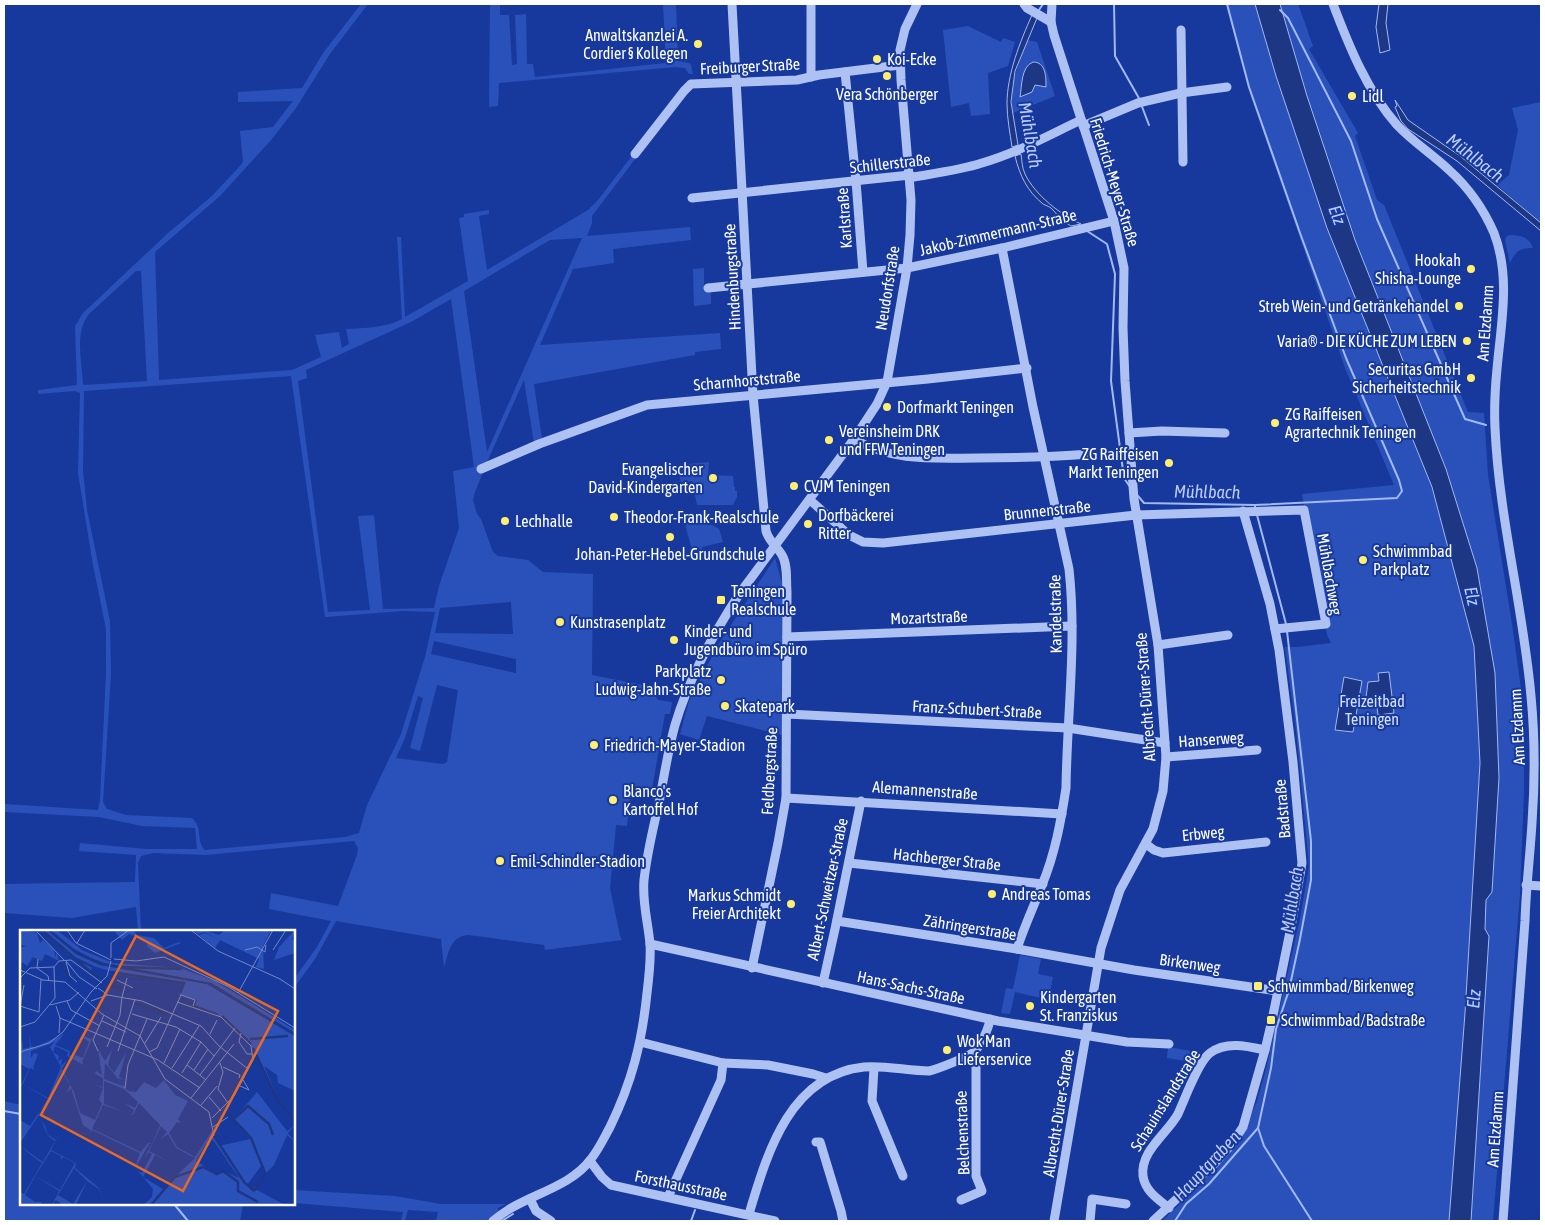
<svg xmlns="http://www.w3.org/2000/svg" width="1545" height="1225" viewBox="0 0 1545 1225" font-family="'Asap Condensed',sans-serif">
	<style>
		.green { fill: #2a51ba; fill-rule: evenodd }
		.water { fill: #1d3784; stroke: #a1b9f5 }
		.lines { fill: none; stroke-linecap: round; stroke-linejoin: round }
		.stream { stroke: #a1b9f5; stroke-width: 2 }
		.minor { stroke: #aec1f3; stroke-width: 9 }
		.poi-dot { fill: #ffef70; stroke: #17399d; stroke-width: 2 }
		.labels { text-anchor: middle; stroke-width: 4; stroke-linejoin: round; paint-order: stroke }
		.poi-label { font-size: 16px; fill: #fff; stroke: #17399d; text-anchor: start }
		.street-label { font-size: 16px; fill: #fff; stroke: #17399d }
		.park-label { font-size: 16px; fill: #d6e1fd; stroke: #17399d }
		.water-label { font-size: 18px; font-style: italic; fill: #bbccf9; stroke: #17399d }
		.inset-river { fill: none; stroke: #1d3784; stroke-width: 2.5 }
		.inset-road { fill: none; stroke: #7488c4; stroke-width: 1 }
		.view { fill: #ea6a24; fill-opacity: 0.15; stroke: #ea6a24; stroke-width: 2.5 }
		.inset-edge { fill: none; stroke: #fff; stroke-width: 2.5 }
	</style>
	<rect width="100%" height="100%" fill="#17399d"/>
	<g class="green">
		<path d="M361,4H368L330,54L296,108L272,139L220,196L155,252L159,380L292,370L321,357L315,335L339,332L342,348L349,344L346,329C365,328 385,328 402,319L397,237H401L405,317L468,281L459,218L464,217V214L489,210V214L479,216L487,270L588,210L598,200L641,144L645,146L592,216V223L587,236L690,227L691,240L613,249L614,263L573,269L540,345L720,333L721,349L695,352V355L534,384L542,439L534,443L524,380L487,462L475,492L473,500L477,514L481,519L493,552L498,556L528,560L543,572L593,574L592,675L648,686L658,700L672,702L670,714H665L652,789L631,787L627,826L616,825L610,888L620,936L622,940L545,950L544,945L469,935C450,936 449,952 444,967L441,939L336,921L315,959L294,988V979L317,947L331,921L269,909L271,893L338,906L357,855L358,848L354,841L206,855L153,853L141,856L138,863L141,931H138L136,907L72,918L4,913V884L135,882L136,855L79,851L80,843L146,849H197L195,828L142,826L99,817L4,812V804L98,810L100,800L106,674V629L93,565L78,473L80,393L75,391L38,394V390L77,385L75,326L83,313L167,234L213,195L240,166L243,162L240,131L273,127L293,101L238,102V92L302,88L323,53ZM582,238L487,452L464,291L550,240ZM136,271H141L147,381L84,385L83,384C82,361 74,333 89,314ZM451,299L474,467L453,471L459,528L439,586L434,608L383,609L374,515L358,516L370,610L328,612L298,381L307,378L306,370L411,322ZM291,376L325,617L403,611L435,612L425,657L401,734L367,805L359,833L345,837L205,850C196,842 203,827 192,818L126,815L107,809L103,802L111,674L110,621L87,510L83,471L84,391ZM511,602L513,634L435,633L440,608ZM434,641L516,659V673L431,654ZM437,685L458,690L447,762L443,764L396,758L405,738L418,696L423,698L410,748L420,751Z"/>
		<polygon points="490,4 500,4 500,15 509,15 512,65 517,64 515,15 526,14 527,64 533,64 535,77 666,63 663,4 676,4 678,61 689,63 691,65 693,74 689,74 685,68 675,67 499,83 498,106 489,107"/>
		<polygon points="1226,4 1255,4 1276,76 1432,487 1474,646 1480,763 1465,1013 1449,1221 1162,1221 1204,1181 1244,1132 1257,1101 1266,1069 1300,918 1309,866 1296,730 1285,647 1298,647 1331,643 1327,635 1302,494 1394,485 1345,368 1248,88"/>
		<polygon points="1280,4 1298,4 1313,46 1309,49 1358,133 1355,136 1377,200 1384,205 1468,412 1484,413 1488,475 1512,624 1521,689 1524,726 1524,792 1520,894 1493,1221 1471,1221 1489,936 1485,929 1486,900 1492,892 1499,778 1495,673 1477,568 1446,469 1355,240 1307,96"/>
		<polygon points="968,26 1001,42 1003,38 1015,42 1008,66 988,73 990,114 971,116 969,103 951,107 943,30"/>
		<path d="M1027,40L1037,42L1055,96L1013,113C1009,87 1018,64 1027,40Z"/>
		<polygon points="1541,102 1541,223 1497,185 1509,175 1518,130 1512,108"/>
		<path d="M1511,235C1522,236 1529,237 1533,248C1519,248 1516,251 1510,263L1505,240L1507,236Z"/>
		<polygon points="704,268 704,290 711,290 711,304 694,306 693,269"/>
		<polygon points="709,462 708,475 733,476 734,487 735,487 735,491 737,491 737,497 733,505 697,505 692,481 681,484 678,465"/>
		<polygon points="693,515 719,529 723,542 702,547 704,554 694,557 683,517"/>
		<polygon points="775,558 783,586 782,735 707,716 699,740 680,734 689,701 718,645"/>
		<polygon points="1020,955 1041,959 1038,974 1053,977 1049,997 1042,996 1041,998 1015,992 1010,1014 1001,1013 1006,988 1013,989"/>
		<polygon points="1168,1047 1196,1052 1192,1062 1167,1058"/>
		<polygon points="4,1101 21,1105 21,1204 243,1204 240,1221 4,1221"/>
		<polygon points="294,1190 395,1196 441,1204 506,1204 498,1208 499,1221 436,1221 438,1212 408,1210 405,1221 401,1221 403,1212 294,1203"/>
	</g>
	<g class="water">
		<polygon points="1255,4 1280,4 1307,96 1355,240 1446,469 1477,568 1495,673 1499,778 1492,892 1486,900 1485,929 1489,936 1471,1221 1449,1221 1465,1013 1480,763 1474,646 1432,487 1327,228 1276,76"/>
		<polygon points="1379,4 1388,4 1386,23 1390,50 1380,53 1376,27"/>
		<path d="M1032,15L1037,18L1015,71L1011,102L1018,145L1012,147C1010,133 1007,118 1007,104C1007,74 1020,42 1032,15Z"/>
		<path d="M1033,62C1046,62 1046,77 1046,87L1035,85L1032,92L1020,97C1022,85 1021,67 1033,62Z"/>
		<polygon points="1395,100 1408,120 1460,156 1541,223 1541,231 1457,161 1408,129 1401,121 1395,107 1397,106"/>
		<path d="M1021,154C1022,161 1022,168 1025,174C1035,195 1061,215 1081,224L1071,226C1064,222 1059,217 1053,210C1051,207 1047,206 1043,204C1027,191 1020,176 1015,156Z"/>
		<polygon points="1389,672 1394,713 1378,715 1377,707 1365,705 1368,682 1379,681 1378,673"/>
		<polygon points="1344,677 1362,681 1353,732 1335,730"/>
	</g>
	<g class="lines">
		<g class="stream">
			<polyline points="1114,4 1115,56 1140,100"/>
			<polyline points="1227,4 1249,87 1300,233 1346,358 1399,480 1402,491 1397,498 1255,505"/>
			<polyline points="1039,10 1043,4"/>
			<polyline points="1280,10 1288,18 1351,141 1377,219 1465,419 1486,425"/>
			<polyline points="1141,104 1149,125"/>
			<polyline points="1087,231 1107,244 1115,274 1111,381 1124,478 1130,487"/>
			<polyline points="1138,496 1144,503 1255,505 1255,508"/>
			<polyline points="1257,515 1286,624"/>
			<polyline points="4,1111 21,1114"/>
			<polyline points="1258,1128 1264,1146 1312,1221"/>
			<polyline points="174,1204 188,1221"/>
			<polyline points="502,1221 513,1214"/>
			<polyline points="691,1221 695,1210"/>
			<polyline points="1175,1221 1186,1204 1209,1184 1258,1128 1271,1068 1276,1029 1289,990 1300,939 1311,880 1311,841 1287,631"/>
		</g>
		<g class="minor">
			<path d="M732,4L753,395L766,531C769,542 777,546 782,555C788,565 786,580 787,592L786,798L778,843L752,968"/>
			<polyline points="811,4 811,77"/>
			<polyline points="1024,4 1027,8 1051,22"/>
			<polyline points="1052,4 1051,22 1054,35 1114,221 1124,268 1123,328 1125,381 1134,499 1158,645 1166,757 1163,791 1153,829 1120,890 1101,948 1054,1221"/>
			<path d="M1333,4C1349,46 1367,91 1397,125C1413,142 1432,154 1449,170C1468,187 1484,210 1494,233C1511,277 1501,324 1497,369C1495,389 1494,408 1495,428C1499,518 1523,606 1531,696C1535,738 1535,781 1532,823C1530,856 1526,888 1525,921L1503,1221"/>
			<polyline points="1181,30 1183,162"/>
			<polyline points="845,72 856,181 863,272"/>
			<polyline points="1083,126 1138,103 1181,93 1227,87"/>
			<polyline points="635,154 684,91 691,84 797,80 819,75 900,65"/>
			<path d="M692,198L910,175L914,177C937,173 960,170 982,163C1017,153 1049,135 1081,120"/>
			<path d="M1002,248L1033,407L1069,569C1077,642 1067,715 1066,788C1061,821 1055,854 1042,885C1034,906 1024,927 1017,949"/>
			<polyline points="708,288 907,268 1002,248 1114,221"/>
			<polyline points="1129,433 1162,431 1225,433"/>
			<path d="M854,439C892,462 935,458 978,458C1015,458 1051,457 1089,454"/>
			<polyline points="481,469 539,444 647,405 928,379 1027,368"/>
			<polyline points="810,500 849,535 863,542 883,543 1136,515 1304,510 1326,624 1275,629"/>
			<polyline points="787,637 1072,626"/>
			<polyline points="1158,645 1228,635"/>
			<polyline points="787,714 1068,728 1165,743"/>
			<polyline points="1166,757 1257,750"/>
			<polyline points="786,798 1062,814"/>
			<polyline points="1146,844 1154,850 1163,853 1266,842"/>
			<polyline points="849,863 1043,884"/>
			<polyline points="1526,885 1541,886"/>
			<polyline points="837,921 1017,949 1134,970 1278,991"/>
			<polyline points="650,944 998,1021 1127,1042 1169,1044"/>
			<polyline points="823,983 835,929 861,801"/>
			<polyline points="640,1042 723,1063 768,1065 813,1074 826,1078"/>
			<polyline points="874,1068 872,1101 903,1176"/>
			<polyline points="816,1142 820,1142 821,1145 841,1211 843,1221"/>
			<polyline points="590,1161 602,1177 611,1185 775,1221"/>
			<polyline points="668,1197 721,1080 723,1063"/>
			<polyline points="530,1199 536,1211 551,1221"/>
			<polyline points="961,1200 982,1191 976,1176 976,1058 974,1052"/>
			<path d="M1169,1208C1158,1199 1145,1191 1143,1176C1140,1151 1167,1134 1178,1114C1182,1105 1186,1095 1190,1086C1195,1076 1201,1060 1210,1053C1226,1041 1247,1046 1265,1050"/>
			<path d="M749,1214C767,1154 789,1075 864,1067C885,1065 908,1071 929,1071C938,1069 968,1057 974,1052C981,1045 989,1028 990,1019"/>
			<path d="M493,1221C498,1217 503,1213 508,1210C535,1193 571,1186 591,1159C599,1149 604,1138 610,1127C632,1082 642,1042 647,993C649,977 651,960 650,944C648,922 642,902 644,880C647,854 653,828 659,803C664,777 668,750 675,725C689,678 713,634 740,593L854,439L877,404L887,382L907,268L910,235L911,200L901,80L900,50L905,29L917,4"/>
			<polyline points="1090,1221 1092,1199 1126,1204"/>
			<polyline points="1153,1221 1213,1165 1231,1145 1243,1127 1265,1050 1272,1020 1291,927 1302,863 1293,762 1279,650 1270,604 1243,511"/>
		</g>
	</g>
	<g class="poi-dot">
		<circle cx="698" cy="44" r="5"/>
		<circle cx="877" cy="59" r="5"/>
		<circle cx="887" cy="76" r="5"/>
		<circle cx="1352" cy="96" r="5"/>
		<circle cx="1471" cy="269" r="5"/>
		<circle cx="1459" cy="306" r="5"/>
		<circle cx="1467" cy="341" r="5"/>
		<circle cx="1471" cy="378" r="5"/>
		<circle cx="887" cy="407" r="5"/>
		<circle cx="1275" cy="423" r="5"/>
		<circle cx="829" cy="440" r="5"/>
		<circle cx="1169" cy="463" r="5"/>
		<circle cx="713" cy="478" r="5"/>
		<circle cx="794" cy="486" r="5"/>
		<circle cx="614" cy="517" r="5"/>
		<circle cx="505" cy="521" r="5"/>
		<circle cx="808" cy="524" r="5"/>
		<circle cx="670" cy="537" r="5"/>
		<circle cx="1363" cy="560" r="5"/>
		<rect x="716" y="595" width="10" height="10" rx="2.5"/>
		<circle cx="560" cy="622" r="5"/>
		<circle cx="674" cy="640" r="5"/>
		<circle cx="721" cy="680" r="5"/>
		<circle cx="725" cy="706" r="5"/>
		<circle cx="594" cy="745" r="5"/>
		<circle cx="613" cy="800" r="5"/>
		<circle cx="500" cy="861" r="5"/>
		<circle cx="992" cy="894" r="5"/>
		<circle cx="791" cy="904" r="5"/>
		<rect x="1253" y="981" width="10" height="10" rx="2.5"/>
		<circle cx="1030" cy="1006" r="5"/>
		<rect x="1266" y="1015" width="10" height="10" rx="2.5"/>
		<circle cx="947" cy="1050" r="5"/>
	</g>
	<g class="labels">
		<g class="poi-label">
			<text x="688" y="41" text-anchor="end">Anwaltskanzlei A.<tspan x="688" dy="18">Cordier § Kollegen</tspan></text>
			<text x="887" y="65">Koi-Ecke</text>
			<text x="887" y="100" text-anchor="middle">Vera Schönberger</text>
			<text x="1362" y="102">Lidl</text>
			<text x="1461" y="266" text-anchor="end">Hookah<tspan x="1461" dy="18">Shisha-Lounge</tspan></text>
			<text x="1449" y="312" text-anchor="end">Streb Wein- und Getränkehandel</text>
			<text x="1457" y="347" text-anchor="end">Varia® - DIE KÜCHE ZUM LEBEN</text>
			<text x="1461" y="375" text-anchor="end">Securitas GmbH<tspan x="1461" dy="18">Sicherheitstechnik</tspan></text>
			<text x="897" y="413">Dorfmarkt Teningen</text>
			<text x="1285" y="420">ZG Raiffeisen<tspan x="1285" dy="18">Agrartechnik Teningen</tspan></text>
			<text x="839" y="437">Vereinsheim DRK<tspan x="839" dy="18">und FFW Teningen</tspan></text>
			<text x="1159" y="460" text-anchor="end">ZG Raiffeisen<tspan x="1159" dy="18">Markt Teningen</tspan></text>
			<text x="703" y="475" text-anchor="end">Evangelischer<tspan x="703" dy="18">David-Kindergarten</tspan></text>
			<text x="804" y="492">CVJM Teningen</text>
			<text x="818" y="521">Dorfbäckerei<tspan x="818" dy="18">Ritter</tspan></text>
			<text x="624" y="523">Theodor-Frank-Realschule</text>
			<text x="515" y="527">Lechhalle</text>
			<text x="1373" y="557">Schwimmbad<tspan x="1373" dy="18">Parkplatz</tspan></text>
			<text x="670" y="560" text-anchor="middle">Johan-Peter-Hebel-Grundschule</text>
			<text x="731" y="597">Teningen<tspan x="731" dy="18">Realschule</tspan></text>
			<text x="570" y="628">Kunstrasenplatz</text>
			<text x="684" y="637">Kinder- und<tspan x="684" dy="18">Jugendbüro im Spüro</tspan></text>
			<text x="711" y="677" text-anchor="end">Parkplatz<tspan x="711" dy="18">Ludwig-Jahn-Straße</tspan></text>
			<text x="735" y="712">Skatepark</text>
			<text x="604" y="751">Friedrich-Mayer-Stadion</text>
			<text x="623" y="797">Blanco's<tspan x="623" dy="18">Kartoffel Hof</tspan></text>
			<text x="510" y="867">Emil-Schindler-Stadion</text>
			<text x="1002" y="900">Andreas Tomas</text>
			<text x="781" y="901" text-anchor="end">Markus Schmidt<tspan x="781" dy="18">Freier Architekt</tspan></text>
			<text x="1268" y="992">Schwimmbad/Birkenweg</text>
			<text x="1040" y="1003">Kindergarten<tspan x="1040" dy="18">St. Franziskus</tspan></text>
			<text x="1281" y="1026">Schwimmbad/Badstraße</text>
			<text x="957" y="1047">Wok Man<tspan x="957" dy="18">Lieferservice</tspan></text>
		</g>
		<g class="street-label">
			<text transform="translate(750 66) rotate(-3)" y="6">Freiburger Straße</text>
			<text transform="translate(890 163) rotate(-6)" y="6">Schillerstraße</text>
			<text transform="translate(1115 182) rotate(73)" y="6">Friedrich-Meyer-Straße</text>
			<text transform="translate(844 218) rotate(-94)" y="6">Karlstraße</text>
			<text transform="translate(998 232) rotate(-13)" y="6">Jakob-Zimmermann-Straße</text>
			<text transform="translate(732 277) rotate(-93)" y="6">Hindenburgstraße</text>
			<text transform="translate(887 288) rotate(-81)" y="6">Neudorfstraße</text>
			<text transform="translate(1485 323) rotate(-86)" y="6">Am Elzdamm</text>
			<text transform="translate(747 380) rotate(-5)" y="6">Scharnhorststraße</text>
			<text transform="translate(1047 510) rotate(-6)" y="6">Brunnenstraße</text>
			<text transform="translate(1330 574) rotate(80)" y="6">Mühlbachweg</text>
			<text transform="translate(1055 614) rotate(-91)" y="6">Kandelstraße</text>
			<text transform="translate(929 617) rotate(-2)" y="6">Mozartstraße</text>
			<text transform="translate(1145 697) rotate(-94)" y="6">Albrecht-Dürer-Straße</text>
			<text transform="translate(977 709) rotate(3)" y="6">Franz-Schubert-Straße</text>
			<text transform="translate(1517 727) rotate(-93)" y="6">Am Elzdamm</text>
			<text transform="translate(1211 739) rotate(-4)" y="6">Hanserweg</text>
			<text transform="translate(769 771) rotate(-87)" y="6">Feldbergstraße</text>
			<text transform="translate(925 790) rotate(4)" y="6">Alemannenstraße</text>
			<text transform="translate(1282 809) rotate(-95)" y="6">Badstraße</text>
			<text transform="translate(1203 833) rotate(-6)" y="6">Erbweg</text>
			<text transform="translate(947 859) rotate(6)" y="6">Hachberger Straße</text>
			<text transform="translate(827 889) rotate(-78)" y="6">Albert-Schweitzer-Straße</text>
			<text transform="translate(970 927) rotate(9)" y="6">Zähringerstraße</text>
			<text transform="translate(1190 963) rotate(8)" y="6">Birkenweg</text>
			<text transform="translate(911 987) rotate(12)" y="6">Hans-Sachs-Straße</text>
			<text transform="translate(1165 1100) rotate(-58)" y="6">Schauinslandstraße</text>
			<text transform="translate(1058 1113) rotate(-81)" y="6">Albrecht-Dürer-Straße</text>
			<text transform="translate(1495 1129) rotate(-86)" y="6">Am Elzdamm</text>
			<text transform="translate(962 1133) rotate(-92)" y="6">Belchenstraße</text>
			<text transform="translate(681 1185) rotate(12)" y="6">Forsthausstraße</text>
		</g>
		<g class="park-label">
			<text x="1372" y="707">Freizeitbad<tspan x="1372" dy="18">Teningen</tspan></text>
		</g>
		<g class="water-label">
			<text transform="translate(1030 135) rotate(80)" y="6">Mühlbach</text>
			<text transform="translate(1475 158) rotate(38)" y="6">Mühlbach</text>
			<text transform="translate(1337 215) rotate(69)" y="6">Elz</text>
			<text transform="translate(1207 492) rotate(1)" y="6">Mühlbach</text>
			<text transform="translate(1472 596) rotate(77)" y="6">Elz</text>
			<text transform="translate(1292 900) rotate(-81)" y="6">Mühlbach</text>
			<text transform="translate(1474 999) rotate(-86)" y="6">Elz</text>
			<text transform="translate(1207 1166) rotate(-47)" y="6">Hauptgraben</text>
		</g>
	</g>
	<g transform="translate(20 930)">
		<rect width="275" height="275" fill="#17399d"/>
		<path d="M2,0L17,3L20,13L23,10L33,19L36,28V21L39,31L25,24L22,31L13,27L7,36L2,32L0,39V17H6L0,14ZM21,0H27L56,24L80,35L187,54L275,106V161L258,153L257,145L244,136L259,171L275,192L258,171L229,111L202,87L175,76L177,70L159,65L163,53L108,46L73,36L70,43ZM31,0H37L62,20L93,33L160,38L195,51L275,100V103L191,53L79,32L54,19ZM113,0L117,5L134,8L144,18L159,12L138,0L161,13L135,23L127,16L128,11L109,4L102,10L95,2ZM183,0L199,5L205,0H251L243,16L244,39L236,37L239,29L200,10L195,18L179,5L185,3L198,9L185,2L178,4L176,2ZM275,0L272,10L275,9V23L254,30L259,17ZM9,103L11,116L15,117L44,104L35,115L50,121L49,125L53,128L55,125L63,128L69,112L60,105L72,109L62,132L64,135L47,126L48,122L35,116L33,122L39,126L38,132L42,128L41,136L47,130L42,139L54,162L60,183L75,190L82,174L79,169L83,158L73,154L83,157V148L75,144L76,141L82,145L78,119L85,131L92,120L88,135L94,143L106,123L99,147L105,150L98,148L108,161L116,162L124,152L136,158L144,150L155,165L168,171L158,189L161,193L157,192L149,203L157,217L175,227L192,201L199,216L230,209L214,189L237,162L267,201L275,195L268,203L275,212L267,205L254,235L239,250L235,259L265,275H123L132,267L133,259L118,241L122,243L132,224L129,222L124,228L132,214H129L115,238L120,223L72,200L69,205L71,200L63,195L51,158L47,163L50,155L42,141L28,171L19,183L20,188L25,196L28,205L36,210L39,203L31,220L56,233L55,238L79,258L85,275L79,259L67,251L56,275H43L36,270L32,275L39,261L15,246L5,265L15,272H22L20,275H0V262L4,264L22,233L11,225L0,216L23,232L35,211L28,206L19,185L0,213V190L10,196L28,169L3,154L0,158L9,139L0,134V119L2,109L3,119L10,117ZM35,112L30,117L41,137L28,168L3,154L10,138L15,140L13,138L18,124L14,123L11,128V121ZM85,133L103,155V156L84,149ZM84,151L104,159L118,172L115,178L104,173L114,180L112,185L84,174ZM119,173L140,195L132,214L128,213L121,222L72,199L83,175L113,185ZM141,196L147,202L141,209L148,204L156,218L175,228L143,259L123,247L135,225L150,232L129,221ZM188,209L193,210L219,248L204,241L196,243L176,231L186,213L190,215ZM31,221L41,226V230L43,227L55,233L40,260L15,246ZM241,236L244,243L233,260L227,255ZM54,238L67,251L53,274L38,265Z" fill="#2a51ba" fill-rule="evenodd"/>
		<path d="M27,0L61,24L84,33L191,53L275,103V106L187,54L80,35L56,24Z" fill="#1d3784"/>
		<path class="inset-river" d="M22,0L79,49M57,29L73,37M40,33L51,50M101,37L162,39M91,42L164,53L160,63M84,53L102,59M160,71L198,85M115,73L148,84M202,86L231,114M230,109L268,106M233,118L258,171L275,191M204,179L231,208L245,243L234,261M215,188L228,176L249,194L253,205M194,206L224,252L234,261M131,275L155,247L183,237L197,244L203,241L218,252V261L238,272"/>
		<path class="inset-road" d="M47,0L56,13L91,30M171,0L198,21L260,49L275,59M17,2L44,30M57,13L65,0M225,20L237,17L245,22L246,15M253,20L266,0M91,28V13L109,0M18,29L17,38L28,46L29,51M94,29L116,31L144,27L207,56L275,98M46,31L59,47L77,59M46,32L50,46L57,52M0,40L23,50L45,52L82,84L120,106L145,149L189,182L194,206M0,48L10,38L34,37L39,31L51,30L82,53M97,50L113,58M78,58L88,65L122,71L181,96L199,116L228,139M218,63L253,0M102,67L107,48M47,71L51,80L80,96M71,71L88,65M157,72L201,87L231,116L233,130L214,166L192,188M30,75L50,70L59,62M0,76L19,82M36,76L40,88L39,103M0,77L4,55M19,82L21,49M112,84L156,97L181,112L194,126M40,88L138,130L180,158M82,91L106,102M0,97L15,92L35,68L34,37M221,103L219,112L227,124H233M190,104L197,90M125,113L141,87M87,117L100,85L102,67M78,121L73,110L84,85M98,121L115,69M0,122L29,113L43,102L71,62L87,46L91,31M129,122L137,118L161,65L175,70L173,76M144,133L160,99M200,133L203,142L198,159L208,173M167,135L186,150M203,137L220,145L219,148M152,138L179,96M174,140L188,119M162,143L181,112M180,145L215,98M220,156L229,160L223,150M105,158L108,135L127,89M189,167L201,181M171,168L214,114M181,175L197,156M193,197L208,187"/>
		<path class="view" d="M116,6L258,81L163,261L21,185Z"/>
		<rect width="275" height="275" class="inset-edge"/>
	</g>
	<rect width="1545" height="1225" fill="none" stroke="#ffffff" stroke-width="10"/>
</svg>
